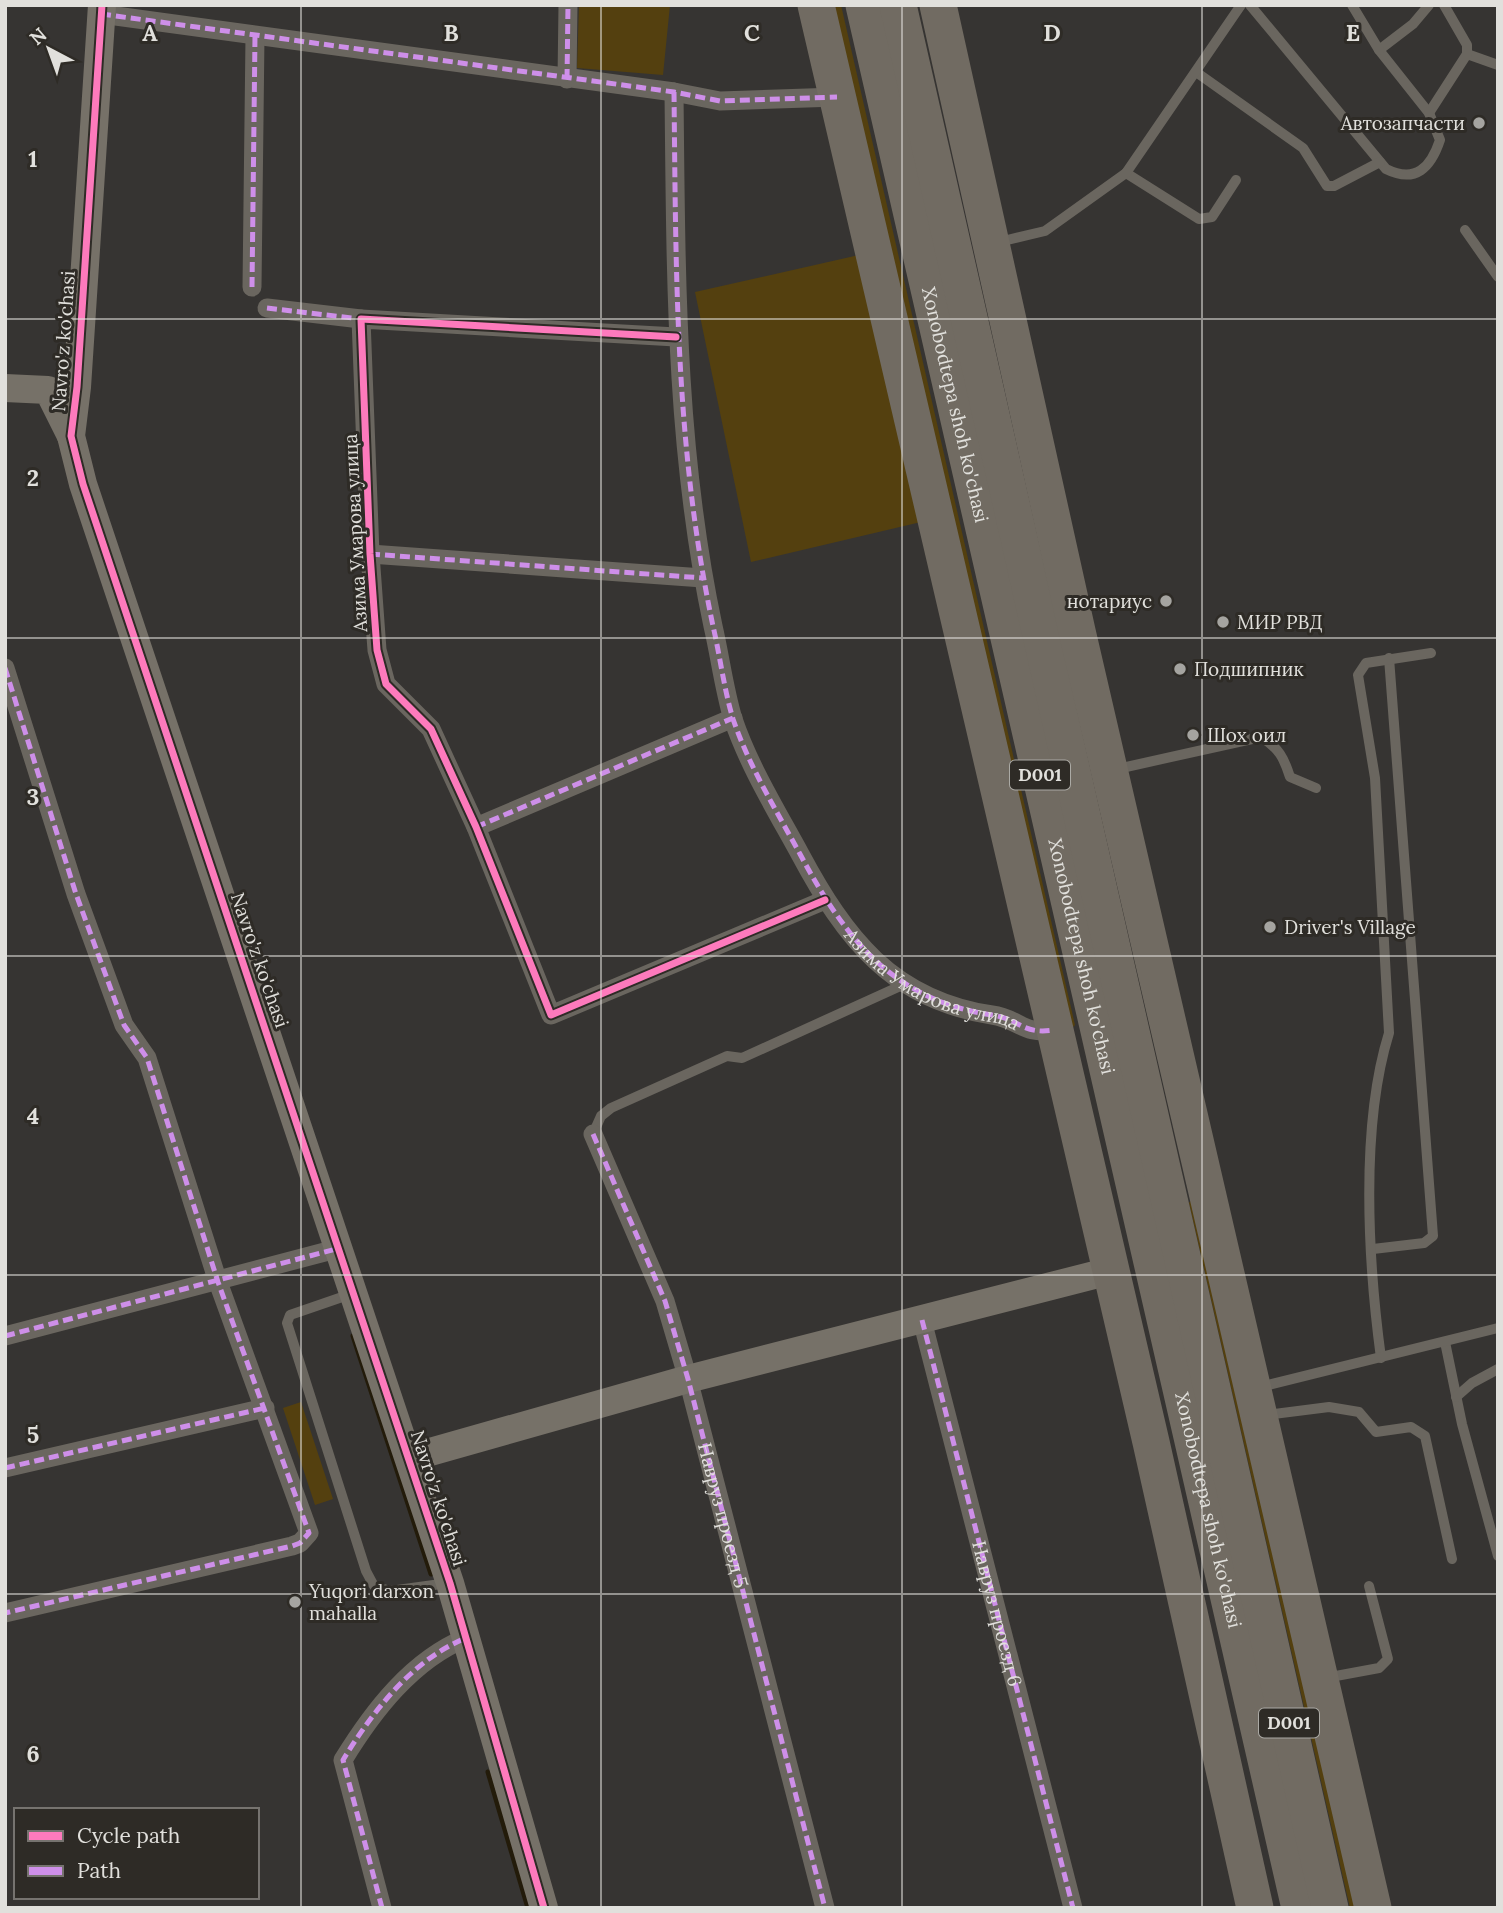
<svg xmlns="http://www.w3.org/2000/svg" width="1503" height="1913" viewBox="0 0 1503 1913" font-family="Lora,serif">
	<style>
		.green { fill: #54400f }
		.lines { fill: none; stroke-linecap: round; stroke-linejoin: round }
		.stream { stroke: #231b0a; stroke-width: 5 }
		.lane { stroke: #6a665f; stroke-width: 10 }
		.street { stroke: #6a665f; stroke-width: 19 }
		.secondary { stroke: #767168; stroke-width: 28 }
		.highway { stroke: #716b62; stroke-width: 37 }
		.quiet { stroke: #ce8fe9; stroke-width: 5; stroke-dasharray: 10 5; stroke-linecap: butt }
		.cycleway-casing { stroke: #2e2b26; stroke-width: 11 }
		.cycleway { stroke: #fd7abc; stroke-width: 7 }
		.grid { fill: none; stroke: #e1e0dc; stroke-width: 2; stroke-opacity: 0.55 }
		.poi-dot { fill: #a5a4a0; stroke: #2e2b26; stroke-width: 2.5 }
		.labels { text-anchor: middle; stroke-width: 6; stroke-linejoin: round; paint-order: stroke }
		.shield { fill: #2e2b26; stroke: #abaaa5; stroke-width: 2 }
		.shield-label { font-size: 18px; font-weight: bold; fill: #e1e0dc }
		.poi-label { font-size: 19px; fill: #e1e0dc; stroke: #2e2b26; text-anchor: start }
		.street-label { font-size: 19px; fill: #e1e0dc; stroke: #2e2b26 }
		.grid-label { font-size: 23px; text-anchor: middle; font-weight: bold; fill: #e1e0dc; stroke: #2e2b26; stroke-width: 6; stroke-linejoin: round; paint-order: stroke }
	</style>
	<rect width="100%" height="100%" fill="#363432"/>
	<g class="green">
		<polygon points="579,5 670,5 663,75 577,68"/>
		<polygon points="829,5 841,5 1075,1025 1065,1035"/>
		<polygon points="859,255 921,522 751,562 695,292"/>
		<polygon points="1197,1192 1363,1908 1350,1908 1189,1203"/>
		<polygon points="301,1402 333,1499 315,1505 283,1408"/>
	</g>
	<g class="lines">
		<g class="stream">
			<polyline points="353,1336 431,1574"/>
			<polyline points="488,1772 528,1908"/>
		</g>
		<g class="lane">
			<path d="M1250,5L1386,169C1416,184 1431,167 1440,140L1429,113L1379,50L1413,24L1429,5"/>
			<polyline points="1352,5 1379,50"/>
			<polyline points="1467,54 1498,65"/>
			<polyline points="1196,72 1303,148 1327,186 1334,186 1380,162"/>
			<polyline points="1429,113 1467,54 1467,45 1444,5"/>
			<polyline points="1126,173 1199,219 1212,217 1236,180"/>
			<polyline points="1465,230 1498,277"/>
			<polyline points="999,242 1045,231 1126,173 1241,5"/>
			<path d="M1117,769L1261,737C1279,748 1284,758 1290,777L1316,788"/>
			<polyline points="593,1134 601,1116 611,1108 727,1056 742,1058 907,983"/>
			<polyline points="1373,1249 1424,1243 1433,1236 1389,658"/>
			<polyline points="351,1294 290,1315 287,1323 366,1571 374,1586 390,1591 448,1583"/>
			<polyline points="1445,1342 1462,1424 1498,1556"/>
			<path d="M1381,1358C1368,1261 1360,1126 1389,1033L1375,778L1358,675L1366,663L1431,653"/>
			<polyline points="1260,1387 1498,1328"/>
			<polyline points="1456,1397 1472,1383 1498,1369"/>
			<polyline points="1266,1415 1329,1407 1359,1412 1376,1432 1411,1427 1425,1436 1452,1559"/>
			<polyline points="1325,1678 1379,1668 1388,1659 1369,1586"/>
		</g>
		<g class="street">
			<polyline points="101,14 674,92 720,101 837,97"/>
			<polyline points="567,79 568,5"/>
			<path d="M674,92C676,274 675,447 713,626C720,656 724,689 733,719C749,766 776,810 800,854C845,938 892,1000 992,1015C1020,1019 1022,1035 1054,1030"/>
			<polyline points="252,287 255,36"/>
			<polyline points="267,308 361,319"/>
			<polyline points="676,337 361,319 370,554 377,650 386,684 431,729 476,827 551,1015 825,900"/>
			<polyline points="370,554 703,578"/>
			<polyline points="5,668 76,894 124,1025 147,1058 218,1282 309,1533 300,1543 292,1546 5,1613"/>
			<polyline points="476,827 733,718"/>
			<polyline points="593,1134 665,1301 688,1379 825,1908"/>
			<polyline points="922,1320 1073,1908"/>
			<polyline points="5,1336 340,1248"/>
			<polyline points="5,1468 265,1408"/>
			<path d="M382,1908L343,1760C373,1711 412,1660 466,1638"/>
		</g>
		<g class="secondary">
			<polyline points="102,5 77,387 71,436 83,484 450,1583 544,1908"/>
			<polyline points="5,388 48,390 71,436"/>
			<polyline points="409,1458 688,1379 1110,1271"/>
		</g>
		<g class="highway">
			<polyline points="816,5 1151,1442 1255,1908"/>
			<path id="s1" d="M864,5L1300,1908"/>
			<polyline points="898,5 1330,1908"/>
			<polyline points="938,5 1077,631 1373,1908"/>
		</g>
		<g class="quiet">
			<polyline points="101,14 674,92 720,101 837,97"/>
			<polyline points="567,79 568,5"/>
			<path id="s2" d="M674,92C676,274 675,447 713,626C720,656 724,689 733,719C749,766 776,810 800,854C845,938 892,1000 992,1015C1020,1019 1022,1035 1054,1030"/>
			<polyline points="252,287 255,36"/>
			<polyline points="267,308 361,319"/>
			<polyline points="370,554 703,578"/>
			<polyline points="5,668 76,894 124,1025 147,1058 218,1282 309,1533 300,1543 292,1546 5,1613"/>
			<polyline points="476,827 733,718"/>
			<path id="s3" d="M593,1134L665,1301L688,1379L825,1908"/>
			<path id="s4" d="M922,1320L1073,1908"/>
			<polyline points="5,1336 340,1248"/>
			<polyline points="5,1468 265,1408"/>
			<path d="M382,1908L343,1760C373,1711 412,1660 466,1638"/>
		</g>
		<g class="cycleway-casing">
			<g id="cycleway">
				<polyline points="102,5 77,387 71,436 83,484 450,1583 544,1908"/>
				<polyline points="676,337 361,319 370,554 377,650 386,684 431,729 476,827 551,1015 825,900"/>
			</g>
		</g>
		<use href="#cycleway" class="cycleway"/>
	</g>
	<path class="grid" d="M301,5V1908M601,5V1908M902,5V1908M1202,5V1908M5,319H1498M5,638H1498M5,956H1498M5,1275H1498M5,1594H1498"/>
	<g class="poi-dot">
		<circle cx="1479" cy="123" r="7"/>
		<circle cx="1166" cy="601" r="7"/>
		<circle cx="1223" cy="622" r="7"/>
		<circle cx="1180" cy="669" r="7"/>
		<circle cx="1193" cy="735" r="7"/>
		<circle cx="1270" cy="927" r="7"/>
		<circle cx="295" cy="1602" r="7"/>
	</g>
	<g class="labels">
		<g class="shield">
			<rect x="1010" y="760.5" width="60" height="29" rx="5"/>
			<rect x="1259" y="1708.5" width="60" height="29" rx="5"/>
		</g>
		<g class="shield-label">
			<text x="1040" y="781">D001</text>
			<text x="1289" y="1729">D001</text>
		</g>
		<g class="poi-label">
			<text x="1465" y="130" text-anchor="end">Автозапчасти</text>
			<text x="1152" y="608" text-anchor="end">нотариус</text>
			<text x="1237" y="629">МИР РВД</text>
			<text x="1194" y="676">Подшипник</text>
			<text x="1207" y="742">Шох оил</text>
			<text x="1284" y="934">Driver's Village</text>
			<text x="309" y="1598">Yuqori darxon<tspan x="309" dy="22">mahalla</tspan></text>
		</g>
		<g class="street-label">
			<text transform="translate(63 341) rotate(-86)" y="7">Navro'z ko'chasi</text>
			<text dy="7" stroke="none"><textPath href="#s1" startOffset="410">Xonobodtepa shoh ko'chasi</textPath></text>
			<text transform="translate(355 533) rotate(-93)" y="7">Азима Умарова улица</text>
			<text dy="7" stroke="none"><textPath href="#s1" startOffset="976">Xonobodtepa shoh ko'chasi</textPath></text>
			<text transform="translate(260 960) rotate(71)" y="7">Navro'z ko'chasi</text>
			<text dy="7" stroke="none"><textPath href="#s2" startOffset="973">Азима Умарова улица</textPath></text>
			<text transform="translate(439 1498) rotate(72)" y="7">Navro'z ko'chasi</text>
			<text dy="7" stroke="none"><textPath href="#s1" startOffset="1544">Xonobodtepa shoh ko'chasi</textPath></text>
			<text dy="7" stroke="none"><textPath href="#s3" startOffset="404">Навруз проезд 5</textPath></text>
			<text dy="7" stroke="none"><textPath href="#s4" startOffset="303">Навруз проезд 6</textPath></text>
		</g>
	</g>
	<g class="grid-label">
		<text x="150" y="41">A</text>
		<text x="451" y="41">B</text>
		<text x="752" y="41">C</text>
		<text x="1052" y="41">D</text>
		<text x="1353" y="41">E</text>
		<text x="33" y="167">1</text>
		<text x="33" y="486">2</text>
		<text x="33" y="805">3</text>
		<text x="33" y="1124">4</text>
		<text x="33" y="1443">5</text>
		<text x="33" y="1762">6</text>
	</g>
	<rect width="1503" height="1913" fill="none" stroke="#e1e0dc" stroke-width="14"/>
	<rect x="14" y="1808" width="245" height="91" fill="#2e2b26" stroke="#76736f" stroke-width="2"/>
	<rect x="28" y="1831" width="35" height="10" fill="#fd7abc" stroke="#76736f" stroke-width="2"/>
	<text x="77" y="1843" font-size="21" fill="#e1e0dc">Cycle path</text>
	<rect x="28" y="1866" width="35" height="10" fill="#ce8fe9" stroke="#76736f" stroke-width="2"/>
	<text x="77" y="1878" font-size="21" fill="#e1e0dc">Path</text>
	<g transform="translate(49 49) rotate(319)" stroke="#2e2b26" stroke-width="5" paint-order="stroke">
	<path d="M0-5L12 26L0 18L-12 26Z" fill="#e1e0dc"/>
	<text y="-10" font-size="19" font-weight="bold" text-anchor="middle" fill="#e1e0dc">N</text>
	</g>
</svg>
